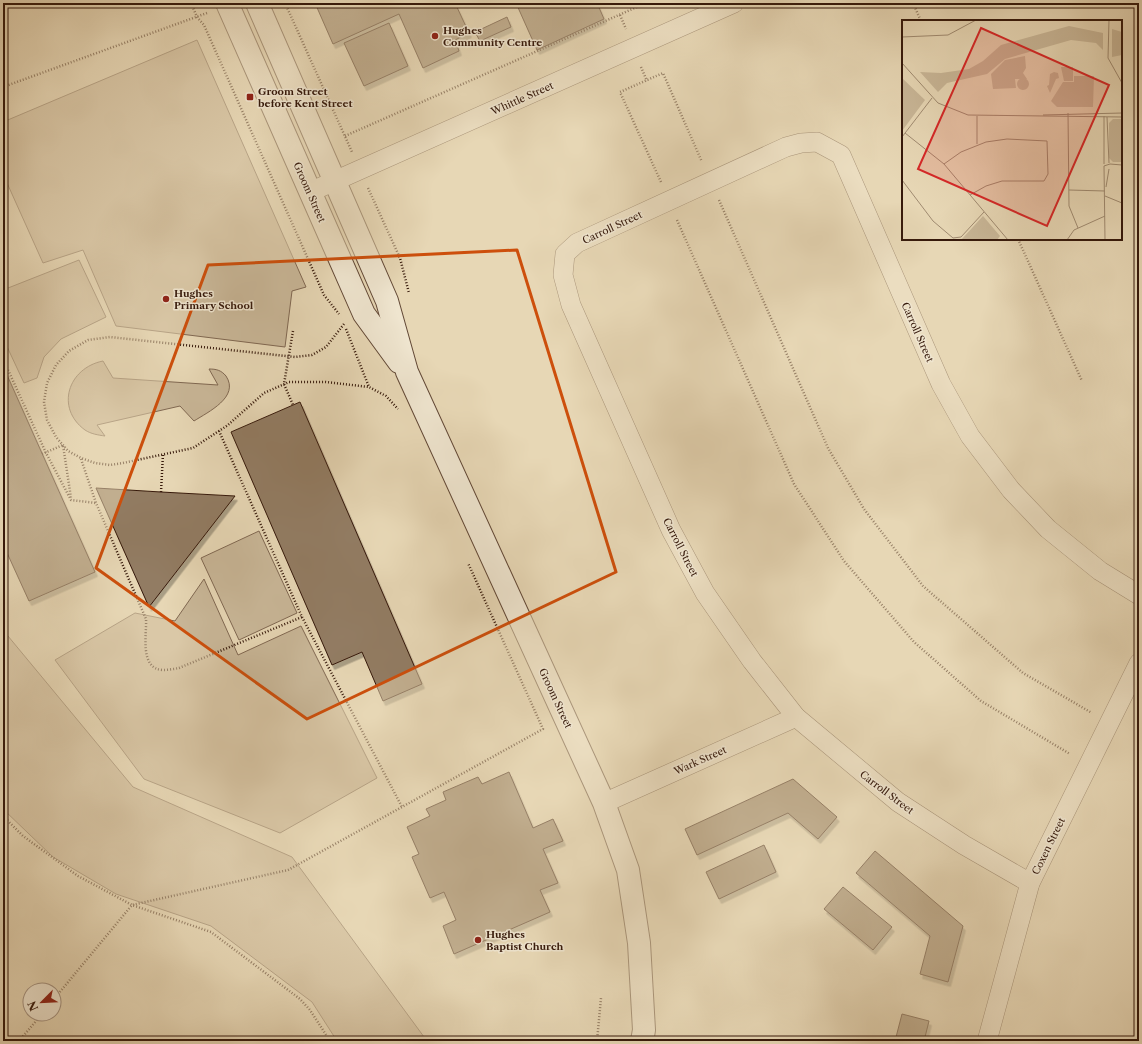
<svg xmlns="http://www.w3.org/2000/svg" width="1142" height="1044" viewBox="0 0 1142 1044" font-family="'Libre Caslon Text',serif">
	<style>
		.green { fill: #c9b798; stroke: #806852 }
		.building { fill: #927c63; stroke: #36190b; filter: url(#shadow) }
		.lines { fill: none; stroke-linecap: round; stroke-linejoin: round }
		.minor-casing { stroke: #624836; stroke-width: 20 }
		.tertiary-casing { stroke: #624836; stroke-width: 24 }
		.path { stroke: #36190b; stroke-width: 2.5; stroke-dasharray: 1 2; stroke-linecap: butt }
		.minor { stroke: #efe5cf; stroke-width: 19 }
		.tertiary { stroke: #efe5cf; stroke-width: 22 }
		.marked { fill: none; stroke: #cd4f0c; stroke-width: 3; stroke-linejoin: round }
		.poi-dot { fill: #8f2418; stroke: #efe5cf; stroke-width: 1.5 }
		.labels { text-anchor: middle; stroke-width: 3; stroke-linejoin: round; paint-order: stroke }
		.poi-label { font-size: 10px; font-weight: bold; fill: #36190b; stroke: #efe5cf; text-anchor: start }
		.street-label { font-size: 10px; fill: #36190b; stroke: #efe5cf }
		.inset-road { fill: none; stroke: #a08b71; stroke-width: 1 }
		.view { fill: #d62828; fill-opacity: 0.15; stroke: #d62828; stroke-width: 2 }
		.inset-edge { fill: none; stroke: #36190b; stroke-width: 2 }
	</style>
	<defs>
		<filter id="shadow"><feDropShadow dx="2.5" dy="4.5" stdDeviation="0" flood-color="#0004"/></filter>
	</defs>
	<rect width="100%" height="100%" fill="#e7d7b5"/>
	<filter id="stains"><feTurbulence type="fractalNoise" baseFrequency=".005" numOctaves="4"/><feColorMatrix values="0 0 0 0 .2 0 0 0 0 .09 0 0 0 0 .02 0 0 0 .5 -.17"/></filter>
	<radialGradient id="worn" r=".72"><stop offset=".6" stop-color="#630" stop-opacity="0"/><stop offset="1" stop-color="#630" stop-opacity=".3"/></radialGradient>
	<g class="green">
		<polygon points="197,40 306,287 292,291 285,347 116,326 83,250 43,263 3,174 3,122"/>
		<polygon points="79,260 106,317 61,339 44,357 37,378 24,383 3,338 3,290"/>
		<path d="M103,361L113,378L218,385L209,369C216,369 221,370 226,376C240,397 208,412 194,421L180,406L97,425L105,436C98,435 91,434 85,430C55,408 68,368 103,361Z"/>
		<polygon points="259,531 297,613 239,640 201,558"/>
		<polygon points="204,579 238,655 301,626 377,778 280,833 144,779 55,660 135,613 175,621"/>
		<polygon points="3,630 133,787 292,857 427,1041 337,1041 312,1002 211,926 116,894 53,857 3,809"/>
	</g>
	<g class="building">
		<polygon points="315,3 455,3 469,33 455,40 459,51 423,68 399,14 333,44"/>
		<polygon points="516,3 597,3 604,19 537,50"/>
		<polygon points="507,17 511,27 480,41 475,32"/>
		<polygon points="389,23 408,66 364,86 344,43"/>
		<polygon points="3,366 95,572 29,601 3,544"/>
		<polygon points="300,402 422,684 383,701 362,652 332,665 231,432"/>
		<polygon points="96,488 161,492 235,496 149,607"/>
		<polygon points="509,772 533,828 553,819 563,841 543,849 558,883 540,890 550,912 454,954 443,926 456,920 444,892 430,898 412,857 419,854 407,827 430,816 426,809 446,800 443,792 478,777 482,784"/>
		<polygon points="793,779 837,817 818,839 788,813 697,855 685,829"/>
		<polygon points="764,845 776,872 719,899 706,872"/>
		<polygon points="875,851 963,926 948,982 920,974 930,936 856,873"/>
		<polygon points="843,887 892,927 873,950 824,909"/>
		<polygon points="902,1014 929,1021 924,1041 895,1041"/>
	</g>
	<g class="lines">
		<g class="minor-casing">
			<g id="minor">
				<polyline points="310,192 734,3"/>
				<polyline points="604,803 796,717"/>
				<polyline points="1030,883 964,845 898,802 796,717 752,661 705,593 671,530 571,305 563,275 565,254 577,243 786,147 801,143 817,142 841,155 941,384 970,436 1011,490 1048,529 1100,571 1139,595"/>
				<polyline points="987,1041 1030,883 1139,663"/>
			</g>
		</g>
		<g class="tertiary-casing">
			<g id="tertiary">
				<polyline points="227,3 364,314 399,362"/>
				<polyline points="257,3 387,301 407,372 604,803 628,870 639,943 644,1030 642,1041"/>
			</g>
		</g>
		<g class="path">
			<polyline points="191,3 197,17 204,25 324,295 339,314"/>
			<polyline points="285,3 352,152"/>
			<polyline points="913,3 921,21"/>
			<polyline points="620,15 626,29"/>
			<polyline points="641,67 647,81"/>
			<polyline points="3,87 207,13"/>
			<polyline points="345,136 646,3"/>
			<polyline points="661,182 620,92 663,73 702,162"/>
			<polyline points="368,188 400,258 409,293"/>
			<polyline points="719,200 828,448 864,509 923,586 1023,673 1092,713"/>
			<polyline points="677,220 794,484 844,561 914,642 981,701 1070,754"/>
			<polyline points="1018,239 1082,381"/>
			<polyline points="344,324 326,347 312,355 295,357 110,337 88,340 69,351 56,365 47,383 44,402 47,420 56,437 68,451 81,458 95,463 110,465 123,463 193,448 228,425 264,393 289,382 326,382 369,387"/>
			<polyline points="346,329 369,387 386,396 398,409"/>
			<polyline points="293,331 284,384 293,405"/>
			<polyline points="3,359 46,453 71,500 96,503"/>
			<polyline points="42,454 63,445 71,498"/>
			<path d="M81,459L96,503L146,619C147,634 139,669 163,670C168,670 174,669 179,668L302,617L219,431"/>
			<polyline points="161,492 163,454"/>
			<polyline points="302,617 402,807"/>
			<polyline points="3,816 23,836 78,876 132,905 211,932 300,999 310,1010 330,1041"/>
			<polyline points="54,999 132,905 288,870 543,729 468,563"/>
			<polyline points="19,1041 42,1014"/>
			<polyline points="597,1041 601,998"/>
		</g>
		<use href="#minor" class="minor"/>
		<use href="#tertiary" class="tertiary"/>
	</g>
	<path d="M0 0H1142V1044H0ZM517,250L616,572L307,719L96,568L208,265Z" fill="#e7d7b5" fill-opacity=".55" fill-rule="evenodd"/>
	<path class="marked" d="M517,250L616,572L307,719L96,568L208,265Z"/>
	<g class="poi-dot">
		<circle cx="435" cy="36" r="4"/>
		<rect x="246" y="93" width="8" height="8" rx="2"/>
		<circle cx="166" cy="299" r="4"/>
		<circle cx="478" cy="940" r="4"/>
	</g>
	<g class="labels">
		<g class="poi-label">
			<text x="443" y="34">Hughes<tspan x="443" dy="12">Community Centre</tspan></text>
			<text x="258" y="95">Groom Street<tspan x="258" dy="12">before Kent Street</tspan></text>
			<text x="174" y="297">Hughes<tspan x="174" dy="12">Primary School</tspan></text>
			<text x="486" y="938">Hughes<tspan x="486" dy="12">Baptist Church</tspan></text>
		</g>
		<g class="street-label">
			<text transform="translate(522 98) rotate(-24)" y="4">Whittle Street</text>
			<text transform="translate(310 192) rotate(66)" y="4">Groom Street</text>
			<text transform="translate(612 227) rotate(-25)" y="4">Carroll Street</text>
			<text transform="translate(918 332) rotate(66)" y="4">Carroll Street</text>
			<text transform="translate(681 547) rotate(63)" y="4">Carroll Street</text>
			<text transform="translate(556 698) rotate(65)" y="4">Groom Street</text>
			<text transform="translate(700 760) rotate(-24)" y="4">Wark Street</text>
			<text transform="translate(887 792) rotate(37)" y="4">Carroll Street</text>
			<text transform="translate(1048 846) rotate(-64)" y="4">Coxen Street</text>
		</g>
	</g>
	<g transform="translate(902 20)">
		<rect width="220" height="220" fill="#e7d7b5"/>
		<path d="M167,6L201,13V30L194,23L169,20L103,39L85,54L45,63L36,72L18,52L39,53L67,49L81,41L99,25ZM210,9L220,12V35L210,37ZM123,36L124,48L121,53L125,59H113L114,68L91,69L89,54L103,40ZM159,47H171V61H162ZM152,52L156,53L157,58L154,59L148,73L145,66L147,65L148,54ZM172,56H192L191,87H155L149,81L161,62H172ZM0,58L23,80L0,111ZM115 64a6 6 0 1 1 12 0a6 6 0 1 1-12 0ZM211,99H220V142H211L207,138V103ZM81,196L98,216L95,220H59Z" fill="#c9b798"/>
		<path class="inset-road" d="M207,0L206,38L220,63M0,17L46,15L74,0M0,43L36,83L66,95L220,97M166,93L167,186L176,208M141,95L220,93M75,96V124M202,96V144M205,97L207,143M3,113L42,144L106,220M0,117L30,78M42,144L59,132L84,122L105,119L145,121L146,154L142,161H100L84,166L68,175M208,144L220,145M0,160L31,201L51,218L59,217L82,192M204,167L207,149M167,170L203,171M203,176L220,183M165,220L172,210L203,196M203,220L202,146L208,144"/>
		<path class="view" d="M79,8L207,65L145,206L16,149Z"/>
		<rect width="220" height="220" class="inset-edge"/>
	</g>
	<rect width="1142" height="1044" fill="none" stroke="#e7d7b5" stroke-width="16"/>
	<rect x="4" y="4" width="1134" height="1036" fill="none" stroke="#36190b" stroke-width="2"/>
	<rect x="8" y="8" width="1126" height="1028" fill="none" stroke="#36190b"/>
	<g transform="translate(42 1002) rotate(246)"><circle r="19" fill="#efe5cf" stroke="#a59381"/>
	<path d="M0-3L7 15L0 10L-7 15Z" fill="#8f2418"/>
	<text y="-6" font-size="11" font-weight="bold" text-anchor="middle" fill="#36190b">N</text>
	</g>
	<rect width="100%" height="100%" filter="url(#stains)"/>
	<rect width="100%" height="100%" fill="url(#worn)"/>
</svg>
